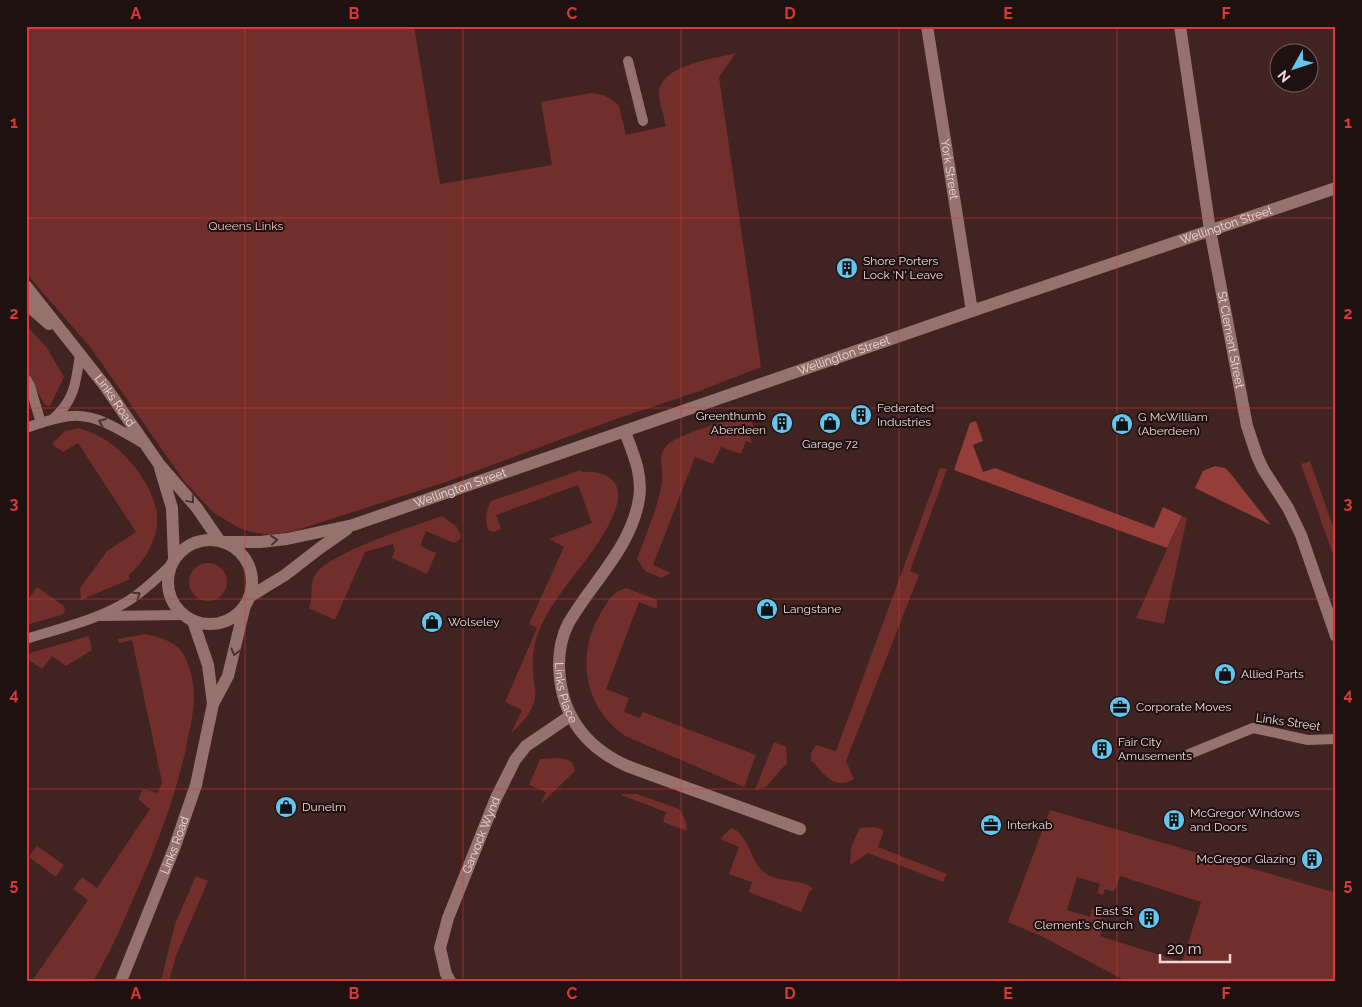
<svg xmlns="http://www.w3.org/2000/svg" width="1362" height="1007" viewBox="0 0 1362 1007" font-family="Raleway,sans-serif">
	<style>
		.green { fill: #722e2a; fill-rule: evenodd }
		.forest { fill: #953d38 }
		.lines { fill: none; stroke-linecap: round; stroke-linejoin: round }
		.lane { stroke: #96726e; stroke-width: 10 }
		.street { stroke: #96726e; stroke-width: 12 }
		.secondary { stroke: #96726e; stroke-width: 12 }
		.oneway { stroke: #483331 }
		.grid { fill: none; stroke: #d83a39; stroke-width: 1; stroke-opacity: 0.55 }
		.labels { text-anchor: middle; stroke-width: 4; stroke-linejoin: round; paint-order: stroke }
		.street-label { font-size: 12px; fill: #edd8d6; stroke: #1e1110 }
		.park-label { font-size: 12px; fill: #f5c2bc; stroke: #1e1110 }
		.poi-label { font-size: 12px; fill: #edd8d6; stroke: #1e1110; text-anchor: start }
		.neatline { fill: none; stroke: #d83a39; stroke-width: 2 }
		.grid-label { font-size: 16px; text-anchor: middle; font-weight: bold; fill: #d83a39 }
	</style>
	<rect width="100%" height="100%" fill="#412321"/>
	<g class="green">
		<path d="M26,26H414L440,184L552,165L541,102L591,93C603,94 611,97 619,106L626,135L666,126C664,116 660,105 659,95C658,65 714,59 736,53L719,77L761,367L697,392L616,419L446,482L294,531L269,535L252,532L239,528L214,513L184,481L91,348L26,273Z"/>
		<polygon points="26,325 47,348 64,377 50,406 45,405 26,371"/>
		<path d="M749,413L756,433L749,435L752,443L746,441L741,454L721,447L713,464L695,457L653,565L671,573L661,578L645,571L637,559C646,534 658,508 662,482C664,469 656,457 667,445C676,435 733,419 749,413Z"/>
		<path d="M79,428C90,432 101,436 110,443C133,459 161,497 157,526C154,546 143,562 129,575L130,579L81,600L80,588L107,551L136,532L78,443L63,452L52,444L65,431Z"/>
		<polygon points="1310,461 1336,535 1336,563 1301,464"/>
		<path d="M940,468L947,469L910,571L919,575L846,761L854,779C834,790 826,776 813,762H811V753L816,745L836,751Z"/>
		<path d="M581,470L582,472C593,471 605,472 613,481C635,504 580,567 566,586C557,598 548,611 542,624C535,639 532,653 533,669C533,678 536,689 535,699C532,713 521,724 511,733L522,710L505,702L537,628L529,624L564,547L549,539L592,523L578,485L496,515L501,529L494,532L489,531C484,521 486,511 491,501Z"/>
		<path d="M442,516L456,526L461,535L460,539L454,543L426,531L420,546L436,553L427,574L392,558L395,550L393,544L365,552L335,620L309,608C314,596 309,583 315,575C330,552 414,526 442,516Z"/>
		<polygon points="1182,516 1187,518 1164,624 1136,618"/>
		<circle cx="208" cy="582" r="19"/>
		<polygon points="37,587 64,606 65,612 61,615 26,625 26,602"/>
		<path d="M626,588L655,599L657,601V609L639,602L606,689L629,698L624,712L640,718L643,712L756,755L744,787L625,736C583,706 575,654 602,611C609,600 613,591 626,588Z"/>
		<path d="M145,634C159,637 176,641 184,655C190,666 194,683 194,696C194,713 189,731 186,748C174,803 153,855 130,906C119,932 108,957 93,981H32L88,900L73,889L82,877L97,888L150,809L138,799L143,789L158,793L162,782L132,640L119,643L118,639Z"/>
		<polygon points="89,636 92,650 66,666 52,656 42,669 26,658 26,654"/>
		<polygon points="774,742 786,747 787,763 766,787 755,790"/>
		<path d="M559,758C568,759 574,761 575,771L541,804L546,792L529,785L540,759Z"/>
		<polygon points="622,794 637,794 679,809 685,819 687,831 663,822 666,812 621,795"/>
		<path d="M1050,810L1336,893V957L1334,981H1126L1043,937L1008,922ZM1120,876L1201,902L1182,962L1100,936L1106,919L1096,916L1098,910L1092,909L1090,917L1067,910L1077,877L1100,884L1097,893L1103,895L1105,889L1114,892Z"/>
		<polygon points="874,827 884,830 878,847 947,874 943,882 868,853 850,865 851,847 860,828"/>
		<path d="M731,828C750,835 749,861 765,873C779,883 803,878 813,889L809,892L801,912L749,892L752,882L729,874L739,847L720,839Z"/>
		<polygon points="37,846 64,865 56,877 29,857"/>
		<polygon points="196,876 208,881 176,956 169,981 161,981 175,924"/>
	</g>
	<g class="forest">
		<polygon points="976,421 983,441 973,445 983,472 995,468 1154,528 1163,507 1182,516 1167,548 954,470 970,423"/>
		<polygon points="1215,466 1225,468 1230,473 1271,525 1195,488 1203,471"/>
	</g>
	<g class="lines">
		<g class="lane">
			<polyline points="628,61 643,121"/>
			<polyline points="26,379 30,386 41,423"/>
			<path d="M53,419C75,400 76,382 80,354"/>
			<path d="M26,428C41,423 56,417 72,416C98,414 123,432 144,444"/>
			<polyline points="101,616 183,615"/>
			<path d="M26,639C60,628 98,620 128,601C144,591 157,578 170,566"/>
			<polyline points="1182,757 1253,728 1308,740 1336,739"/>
		</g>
		<g class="street">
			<path id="s1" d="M625,432C633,453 643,475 639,499C631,548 592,582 568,624C562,636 559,651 559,665C560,713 583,746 627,766L800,829"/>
			<path id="s2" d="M450,981L446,974L440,948L448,918L496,798L515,760L526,746L570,716"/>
		</g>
		<g class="secondary">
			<path id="s3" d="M927,26L972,311"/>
			<path id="s4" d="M1180,26L1210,230L1247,426L1257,456L1263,469L1288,508L1301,535L1336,636"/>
			<path id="s5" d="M26,286L105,386L159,464L197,508L219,540"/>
			<polyline points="26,304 49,324"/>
			<polyline points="160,468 172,508 174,559"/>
			<circle cx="210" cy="582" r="42"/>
			<path id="s6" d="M226,542H260L287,539L353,525L972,311L1336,188"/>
			<polyline points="249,597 285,575 320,548 347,529"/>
			<polyline points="213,704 228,676 245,605"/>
			<path id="s7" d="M121,981L175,846L196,785L213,704L208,665L193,621"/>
		</g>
	</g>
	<defs><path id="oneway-chevron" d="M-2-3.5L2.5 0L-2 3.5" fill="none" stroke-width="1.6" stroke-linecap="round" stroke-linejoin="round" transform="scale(1.25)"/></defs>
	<g class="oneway">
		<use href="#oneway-chevron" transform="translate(102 422) rotate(-157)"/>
		<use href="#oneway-chevron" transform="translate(191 500) rotate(50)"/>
		<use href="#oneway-chevron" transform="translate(274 540) rotate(-6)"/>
		<use href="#oneway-chevron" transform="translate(137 595) rotate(-34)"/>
		<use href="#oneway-chevron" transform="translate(235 652) rotate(104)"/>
	</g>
	<path class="grid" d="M245,26V981M463,26V981M681,26V981M899,26V981M1117,26V981M26,218H1336M26,408H1336M26,599H1336M26,789H1336"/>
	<defs>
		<g id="building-disc" transform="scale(1.125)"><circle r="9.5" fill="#64c5ee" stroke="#1e1110"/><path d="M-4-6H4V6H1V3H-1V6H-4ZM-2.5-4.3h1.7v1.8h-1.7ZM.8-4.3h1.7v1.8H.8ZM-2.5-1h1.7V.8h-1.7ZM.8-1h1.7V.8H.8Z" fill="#111"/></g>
		<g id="shop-disc" transform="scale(1.125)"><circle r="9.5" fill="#64c5ee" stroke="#1e1110"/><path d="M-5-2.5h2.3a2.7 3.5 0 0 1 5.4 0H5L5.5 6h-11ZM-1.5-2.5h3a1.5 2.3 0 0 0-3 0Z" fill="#111"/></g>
		<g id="office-disc" transform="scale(1.125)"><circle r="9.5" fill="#64c5ee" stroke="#1e1110"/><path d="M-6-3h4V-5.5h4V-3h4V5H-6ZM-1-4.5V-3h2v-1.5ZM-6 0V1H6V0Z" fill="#111"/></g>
	</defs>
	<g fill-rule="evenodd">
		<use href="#building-disc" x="847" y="268"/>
		<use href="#building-disc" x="861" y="415"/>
		<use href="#building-disc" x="782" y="423"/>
		<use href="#shop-disc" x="830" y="423"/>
		<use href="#shop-disc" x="1122" y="424"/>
		<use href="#shop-disc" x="767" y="609"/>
		<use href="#shop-disc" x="432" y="622"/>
		<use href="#shop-disc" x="1225" y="674"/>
		<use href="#office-disc" x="1120" y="707"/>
		<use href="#building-disc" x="1102" y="749"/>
		<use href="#shop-disc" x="286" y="807"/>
		<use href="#building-disc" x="1174" y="820"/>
		<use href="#office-disc" x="991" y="825"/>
		<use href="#building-disc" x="1312" y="859"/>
		<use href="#building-disc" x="1149" y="918"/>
	</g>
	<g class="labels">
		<g class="street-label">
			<text dy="4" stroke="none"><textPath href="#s3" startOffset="145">York Street</textPath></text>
			<text dy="4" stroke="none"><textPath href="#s6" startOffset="1052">Wellington Street</textPath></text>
			<text dy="4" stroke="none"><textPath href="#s4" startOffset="318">St Clement Street</textPath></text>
			<text dy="4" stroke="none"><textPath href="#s6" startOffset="648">Wellington Street</textPath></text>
			<text dy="4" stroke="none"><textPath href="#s5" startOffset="145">Links Road</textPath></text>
			<text dy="4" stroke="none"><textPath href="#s6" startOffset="242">Wellington Street</textPath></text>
			<text dy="4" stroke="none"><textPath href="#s1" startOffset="285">Links Place</textPath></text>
			<text transform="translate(1288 722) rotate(8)" y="4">Links Street</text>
			<text dy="4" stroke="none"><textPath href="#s2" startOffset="155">Garvock Wynd</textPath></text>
			<text dy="4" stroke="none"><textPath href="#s7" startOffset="146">Links Road</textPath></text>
		</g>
		<g class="park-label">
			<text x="246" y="230">Queens Links</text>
		</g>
		<g class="poi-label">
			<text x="863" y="265">Shore Porters<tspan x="863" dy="14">Lock 'N' Leave</tspan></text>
			<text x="877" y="412">Federated<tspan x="877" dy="14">Industries</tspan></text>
			<text x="766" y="420" text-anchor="end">Greenthumb<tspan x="766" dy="14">Aberdeen</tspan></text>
			<text x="1138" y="421">G McWilliam<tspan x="1138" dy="14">(Aberdeen)</tspan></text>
			<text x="830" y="448" text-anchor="middle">Garage 72</text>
			<text x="783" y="613">Langstane</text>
			<text x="448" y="626">Wolseley</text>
			<text x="1241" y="678">Allied Parts</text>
			<text x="1136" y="711">Corporate Moves</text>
			<text x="1118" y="746">Fair City<tspan x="1118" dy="14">Amusements</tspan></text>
			<text x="302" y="811">Dunelm</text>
			<text x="1190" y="817">McGregor Windows<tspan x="1190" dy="14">and Doors</tspan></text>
			<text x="1007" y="829">Interkab</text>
			<text x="1296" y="863" text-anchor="end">McGregor Glazing</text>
			<text x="1133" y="915" text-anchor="end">East St<tspan x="1133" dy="14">Clement's Church</tspan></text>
		</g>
	</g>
	<rect width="1362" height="1007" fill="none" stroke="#1e1110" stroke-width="55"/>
	<g transform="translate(1294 68) rotate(230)"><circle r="24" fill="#1e1110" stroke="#71615f"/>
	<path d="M0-4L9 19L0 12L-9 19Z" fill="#64c5ee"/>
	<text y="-8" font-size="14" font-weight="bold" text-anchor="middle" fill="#edd8d6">N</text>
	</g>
	<path d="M1160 954v8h70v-8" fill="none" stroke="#edd8d6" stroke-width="2.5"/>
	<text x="1167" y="954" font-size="15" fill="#edd8d6" stroke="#1e1110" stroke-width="4" paint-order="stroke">20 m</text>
	<rect x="28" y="28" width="1306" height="952" class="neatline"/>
	<g class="grid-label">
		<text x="136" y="19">A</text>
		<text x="354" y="19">B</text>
		<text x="572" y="19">C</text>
		<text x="790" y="19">D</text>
		<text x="1008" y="19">E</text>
		<text x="1226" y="19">F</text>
		<text x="14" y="128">1</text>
		<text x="1348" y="128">1</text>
		<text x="14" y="319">2</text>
		<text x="1348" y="319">2</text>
		<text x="14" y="509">3</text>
		<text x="1348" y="509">3</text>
		<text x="14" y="700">4</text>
		<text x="1348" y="700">4</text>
		<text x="14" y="890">5</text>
		<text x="1348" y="890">5</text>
		<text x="136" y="999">A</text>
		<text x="354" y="999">B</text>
		<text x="572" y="999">C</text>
		<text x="790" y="999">D</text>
		<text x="1008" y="999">E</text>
		<text x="1226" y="999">F</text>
	</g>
</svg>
